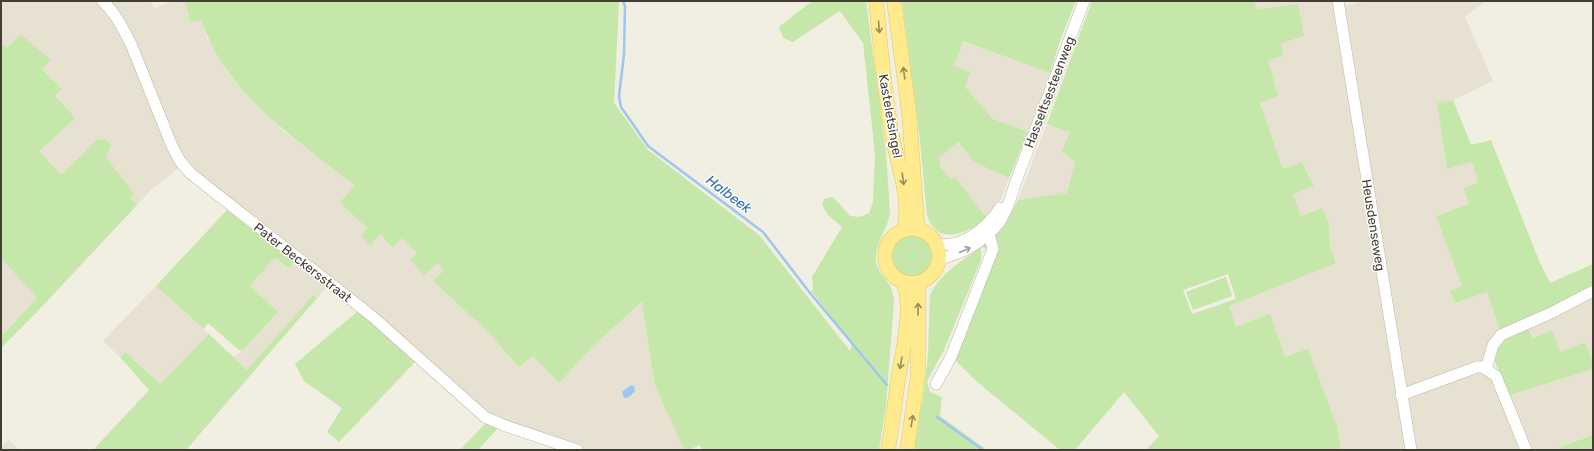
<svg xmlns="http://www.w3.org/2000/svg" width="1594" height="451" viewBox="0 0 1594 451" font-family="Rubik,sans-serif">
	<style>
		.residential { fill: #e6e1d0 }
		.green { fill: #c5e7aa; fill-rule: evenodd }
		.water { fill: #9dc6f0 }
		.lines { fill: none; stroke-linecap: round; stroke-linejoin: round }
		.stream { stroke: #9dc6f0; stroke-width: 2.5 }
		.minor-casing { stroke: #bdb7a5; stroke-width: 12 }
		.major-casing { stroke: #e4c95e; stroke-width: 15 }
		.minor { stroke: #fff; stroke-width: 11 }
		.major { stroke: #ffea8e; stroke-width: 14 }
		.oneway { stroke: #988b5c }
		.oneway2 { stroke: #a19e99 }
		.labels { text-anchor: middle; stroke-width: 3; stroke-linejoin: round; paint-order: stroke }
		.street-label { font-size: 13px; fill: #433e33; stroke: #fff }
		.water-label { font-size: 14px; font-style: italic; fill: #2c6baf; stroke: #fff }
	</style>
	<rect width="100%" height="100%" fill="#f1eee2"/>
	<g class="residential">
		<polygon points="1,1 98,1 106,9 122,36 179,168 151,190 137,205 130,197 134,194 106,157 86,150 61,175 39,151 55,96 62,89 42,68 50,60 7,48 1,43"/>
		<polygon points="110,1 150,1 155,8 170,2 169,1 185,1 190,22 201,19 206,36 228,73 248,96 285,132 355,186 367,228 361,236 380,234 402,237 438,262 444,270 433,281 486,330 519,367 533,356 559,383 593,346 643,302 655,386 684,450 586,450 564,441 503,421 488,413 186,162 180,153"/>
		<polygon points="1254,1 1334,1 1406,450 1341,450 1337,425 1331,411 1285,357 1280,343 1236,327 1229,306 1336,263 1330,247 1329,223 1322,208 1301,216 1293,194 1314,185 1302,162 1283,169 1260,102 1278,96 1268,60 1280,43 1298,4 1256,9"/>
		<polygon points="1366,1 1486,1 1465,17 1493,81 1453,100 1437,103 1447,169 1472,162 1478,184 1469,204 1436,216 1462,286 1455,303 1487,292 1500,330 1482,361 1412,386 1407,386 1404,383 1383,244 1343,6"/>
		<polygon points="963,41 1050,73 1028,132 993,119 965,87 954,66"/>
		<polygon points="1047,124 1070,131 1075,162 1067,193 1018,200"/>
		<polygon points="957,142 974,162 1009,178 1001,199 987,219 955,177 951,180 941,168 939,158"/>
		<polygon points="275,256 294,261 328,287 317,298 313,295 247,370 234,357 243,350 278,312 250,286"/>
		<polygon points="1,258 37,298 1,337"/>
		<polygon points="156,286 209,334 160,384 125,352 120,357 103,341"/>
		<polygon points="1593,295 1593,363 1585,342 1560,352 1532,339 1528,326"/>
		<polygon points="1593,369 1593,435 1558,448 1559,450 1531,450 1510,395"/>
		<polygon points="1474,372 1483,372 1492,380 1520,450 1416,450 1408,400 1413,396"/>
		<polygon points="9,440 20,450 1,450 1,447"/>
	</g>
	<g class="green">
		<path d="M185,1H619L614,103L648,150L759,235L850,351L852,343L811,291L813,289L812,277L842,227L828,215L822,205L824,199L833,197L850,216L860,217L869,213L873,202L875,154L863,43L840,11L793,42L783,38L779,27L812,1H866L886,153L890,212C888,230 874,243 876,262C878,273 885,277 890,286C893,291 893,296 894,301L886,406L879,450H703L699,445L690,450H684L655,386L642,302L593,346L559,383L533,356L519,367L486,330L433,281L444,270L438,263L424,275L410,260L417,253L402,238L392,247L381,234L370,245L361,236L367,228L340,202L355,186C296,139 226,94 201,20L190,22Z"/>
		<path d="M902,1H1076L1061,38L1050,73L963,41L954,66L970,72L965,87L993,119L1028,132L1009,178L974,162L958,142L939,158L941,168L951,179L955,177L987,219C968,232 937,248 927,215L920,141Z"/>
		<path d="M1092,1H1254L1257,9L1298,4L1304,36L1281,43L1283,56L1268,60L1278,96L1260,103L1283,169L1302,162L1314,186L1293,194L1301,216L1322,208L1329,223L1330,247L1336,263L1229,306L1236,327L1270,314L1285,357L1308,349L1331,411L1337,425L1341,450H1146L1159,436L1124,392L1075,450H1060L976,381L955,360L990,250L981,247V260L944,350L927,381L930,392L942,397L940,416L987,450H914L924,391L928,354L930,295C942,269 971,257 991,239C1003,229 1010,214 1018,200L1067,193L1075,162L1062,151L1070,132L1047,124ZM1228,274L1236,299L1192,314L1183,290Z"/>
		<polygon points="21,35 51,60 42,69 62,89 55,96 75,118 39,151 61,175 97,140 104,139 111,145 106,157 134,194 130,197 137,205 35,314 1,348 1,337 37,298 1,258 1,43 7,48"/>
		<polygon points="1453,100 1471,145 1491,140 1540,263 1550,283 1593,264 1593,285 1542,312 1500,330 1487,292 1455,303 1450,291 1462,286 1436,216 1469,204 1464,188 1478,183 1472,162 1447,169 1437,103"/>
		<polygon points="227,210 294,261 289,268 275,257 250,286 278,312 243,350 240,351 208,323 204,329 156,286"/>
		<circle cx="912" cy="256" r="20"/>
		<polygon points="1226,277 1232,296 1193,310 1186,292"/>
		<polygon points="313,295 317,298 186,450 93,450 149,390 120,357 125,352 160,384 209,334 247,370"/>
		<polygon points="358,311 416,361 339,442 327,432 342,408 304,381 295,364"/>
		<polygon points="1528,326 1532,339 1552,330 1560,352 1585,342 1593,363 1593,369 1510,395 1496,365 1494,356 1501,337"/>
		<polygon points="486,423 498,428 478,450 460,450"/>
		<polygon points="1593,435 1593,450 1559,450 1558,448"/>
	</g>
	<polygon class="water" points="631,385 634,386 635,391 629,397 624,398 622,392"/>
	<g class="lines">
		<g class="stream">
			<polyline points="623,1 625,6 624,54 619,96 621,107 648,146 763,232 810,293 887,385"/>
			<polyline points="937,417 983,450"/>
		</g>
		<g class="minor-casing">
			<g id="minor">
				<path d="M103,1C116,14 123,29 131,44L172,146L180,161L190,173L373,317L485,417L503,425L577,450"/>
				<polyline points="1338,1 1411,450"/>
				<path d="M936,244C962,249 987,228 1000,208"/>
				<path d="M939,261C948,255 958,254 967,249C998,232 1006,216 1015,184L1084,1"/>
				<polyline points="1486,369 1493,345 1501,335 1551,313 1593,291"/>
				<polyline points="936,384 951,357 993,249 989,234"/>
				<polyline points="1401,395 1477,367 1483,367 1496,376 1526,450"/>
			</g>
		</g>
		<g class="major-casing">
			<g id="major">
				<path d="M876,1C880,44 884,86 891,129C896,162 912,196 904,230"/>
				<polyline points="894,1 909,112 917,222 919,230"/>
				<circle cx="912" cy="256" r="27"/>
				<path d="M888,450C892,427 895,403 898,380C902,353 914,307 903,282"/>
				<polyline points="907,450 918,375 918,290 921,282"/>
			</g>
		</g>
		<use href="#minor" class="minor"/>
		<use href="#major" class="major"/>
	</g>
	<defs><path id="oneway-shaft" d="M-6 0H5M1.5-3L5.5 0L1.5 3" fill="none" stroke-width="1.6" stroke-linecap="round" stroke-linejoin="round"/></defs>
	<g class="oneway">
		<use href="#oneway-shaft" transform="translate(879 27) rotate(85)"/>
		<use href="#oneway-shaft" transform="translate(904 73) rotate(-98)"/>
		<use href="#oneway-shaft" transform="translate(903 179) rotate(82)"/>
		<use href="#oneway-shaft" transform="translate(918 309) rotate(-89)"/>
		<use href="#oneway-shaft" transform="translate(901 363) rotate(99)"/>
		<use href="#oneway-shaft" transform="translate(912 421) rotate(-81)"/>
	</g>
	<use class="oneway2" href="#oneway-shaft" transform="translate(965 250) rotate(-24)"/>
	<g class="labels">
		<g class="street-label">
			<text transform="translate(1049 92) rotate(-69)" y="5">Hasseltsesteenweg</text>
			<text transform="translate(891 116) rotate(80)" y="5">Kasteletsingel</text>
			<text transform="translate(1374 225) rotate(81)" y="5">Heusdenseweg</text>
			<text transform="translate(303 262) rotate(38)" y="5">Pater Beckersstraat</text>
		</g>
		<g class="water-label">
			<text transform="translate(729 194) rotate(37)" y="5">Halbeek</text>
		</g>
	</g>
	<rect width="1594" height="451" fill="none" stroke="#433e33" stroke-width="4"/>
</svg>
